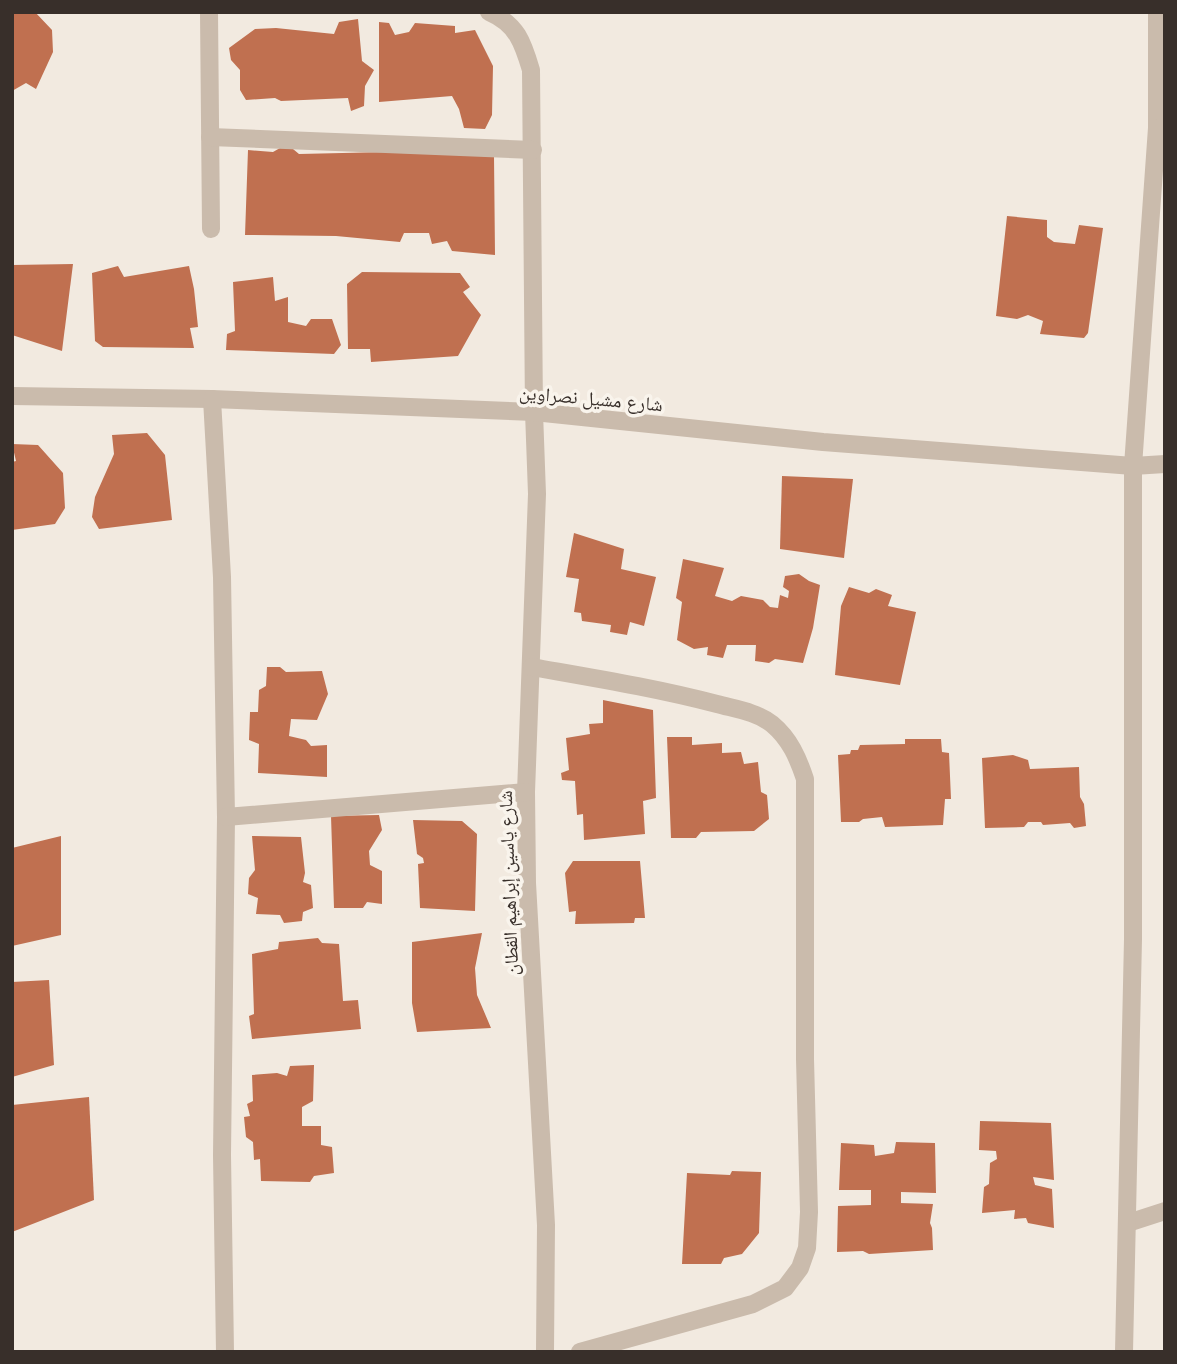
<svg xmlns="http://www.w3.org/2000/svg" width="1177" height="1364" viewBox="0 0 1177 1364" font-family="'Varela Round','Noto Naskh Arabic',sans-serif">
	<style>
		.building { fill: #c07050 }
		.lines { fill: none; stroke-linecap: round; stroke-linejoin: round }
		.minor { stroke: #cabbac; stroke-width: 18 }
		.labels { text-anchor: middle; stroke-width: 7; stroke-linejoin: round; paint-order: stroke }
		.street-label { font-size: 19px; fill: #382f2a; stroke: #f9f4ec }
	</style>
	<rect width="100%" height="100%" fill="#f2eae0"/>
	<g class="building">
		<polygon points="18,12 35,12 52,30 53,52 36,89 26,83 12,91 12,15"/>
		<polygon points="358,19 362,61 374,70 365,86 364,106 351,111 348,98 281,101 275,98 246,100 240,90 240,70 231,60 229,48 255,29 276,28 334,34 339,22"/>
		<polygon points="379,22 389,23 395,35 409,32 415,23 455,26 455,33 475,30 493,66 492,115 485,129 464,128 459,109 452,96 379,102"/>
		<polygon points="287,144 299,154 386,152 494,156 495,255 452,251 447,241 432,244 429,233 404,233 400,242 336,236 245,235 248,150 273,152"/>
		<polygon points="1007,216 1047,220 1047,237 1054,242 1075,244 1079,225 1103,228 1088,333 1084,338 1040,334 1043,321 1028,315 1017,319 996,316"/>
		<polygon points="73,264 62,351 12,335 12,265"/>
		<polygon points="118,266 124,277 189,266 194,289 198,327 190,328 194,348 103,347 95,341 92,273"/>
		<polygon points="362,272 460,273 470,287 463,292 481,315 458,356 371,362 370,349 348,349 347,284"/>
		<polygon points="273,277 275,301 288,297 288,322 306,326 311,319 332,319 341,345 334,354 226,350 227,334 235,331 233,282"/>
		<polygon points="147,433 165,455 172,520 99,529 92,517 95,497 114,454 112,435"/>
		<polygon points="12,444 38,445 63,473 65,508 55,524 12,530 12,462 16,461"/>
		<polygon points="782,476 853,479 844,558 780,549"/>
		<polygon points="574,533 624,549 621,569 656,577 644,626 630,622 627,635 610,632 611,625 582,621 581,613 574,612 579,579 566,577"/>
		<polygon points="683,559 724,568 715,596 732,601 741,596 763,600 770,607 778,608 780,595 788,598 789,591 783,587 785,576 799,574 809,581 820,585 813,628 803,663 775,659 769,663 755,661 756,645 727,645 723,658 707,655 708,647 694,649 677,640 682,602 676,598"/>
		<polygon points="849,587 869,593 876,589 892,595 888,606 916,612 900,685 835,675 841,606"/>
		<polygon points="267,667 280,667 286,672 322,671 328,694 317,720 291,719 289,736 306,740 311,746 327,745 327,777 258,773 259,744 249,740 250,712 258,712 259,690 266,686"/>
		<polygon points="603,700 653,710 656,798 643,801 645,834 584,840 583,814 577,815 575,781 562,780 561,773 569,770 566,738 590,734 589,724 603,723"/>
		<polygon points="667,737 692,737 692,745 722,743 722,753 741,752 744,764 758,762 761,792 767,795 769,819 754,831 701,832 696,838 671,838"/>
		<polygon points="905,739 941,739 942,752 949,753 951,799 945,799 943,825 885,827 882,817 863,819 859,822 841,822 838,755 850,754 851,750 858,750 860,745 905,744"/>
		<polygon points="1013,755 1028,760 1030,769 1079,767 1080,797 1084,804 1086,826 1074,828 1070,823 1043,825 1041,822 1028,822 1024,827 985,828 982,758"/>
		<polygon points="379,815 382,830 369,851 370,865 382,871 382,904 367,902 363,908 334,908 331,816"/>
		<polygon points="413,820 462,821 477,834 475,911 420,908 418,864 424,863 423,858 417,854"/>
		<polygon points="61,836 61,935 12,946 12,848"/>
		<polygon points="252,836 301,837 305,873 303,882 311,885 313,908 303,912 302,921 284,923 280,915 256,914 258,898 248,894 249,878 255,870"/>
		<polygon points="573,861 640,861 645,918 635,918 634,923 575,924 576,911 569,912 565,873"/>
		<polygon points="482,933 475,968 477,995 491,1028 417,1032 412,1003 412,942"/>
		<polygon points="318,938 322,943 339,944 343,1001 358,1000 361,1029 252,1039 249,1016 254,1014 252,954 278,949 279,942"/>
		<polygon points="49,980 54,1065 12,1077 12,982"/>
		<polygon points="314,1065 313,1101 302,1107 302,1126 321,1126 321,1145 332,1147 334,1173 314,1176 310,1182 261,1181 260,1159 254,1160 253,1142 246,1137 244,1117 250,1116 247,1104 253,1101 252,1075 277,1073 287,1076 290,1066"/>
		<polygon points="89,1097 94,1200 12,1232 12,1105"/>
		<polygon points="980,1121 1051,1123 1054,1180 1033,1177 1035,1185 1052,1189 1054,1228 1028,1223 1026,1218 1014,1219 1015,1210 982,1213 984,1187 989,1184 990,1163 997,1159 996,1151 979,1150"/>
		<polygon points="896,1142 935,1143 936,1193 901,1192 901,1203 933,1204 930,1223 932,1228 933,1250 869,1254 863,1251 837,1252 838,1206 871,1205 871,1190 839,1190 841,1143 874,1145 875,1156 894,1153"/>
		<polygon points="732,1171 761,1172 759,1233 742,1254 724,1258 721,1264 682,1264 687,1173 730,1175"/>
	</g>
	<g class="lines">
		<g class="minor">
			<polyline points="209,12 211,229"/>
			<path d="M489,12C517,24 523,43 531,70L534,412L537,494L526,792L527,883L546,1225L545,1352"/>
			<polyline points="1157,128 1157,12"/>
			<polyline points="210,137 533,150"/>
			<polyline points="12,396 212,399 534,412 823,442 1133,466 1165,464"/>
			<polyline points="212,399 222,577 226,817 222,1155 225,1352"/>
			<path d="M532,667C594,678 656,688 717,704C735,709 757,712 772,724C790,739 798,758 805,779V1059L809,1212L807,1248L800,1268L785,1288L753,1304L580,1352"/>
			<polyline points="226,817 526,792"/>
			<polyline points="1128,1223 1165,1211"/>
			<polyline points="1124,1352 1133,939 1133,466 1157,128 1165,128"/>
		</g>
	</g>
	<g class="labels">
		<g class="street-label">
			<text transform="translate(591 398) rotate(5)" y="7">شارع مشيل نصراوين</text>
			<text transform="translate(508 883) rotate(-92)" y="7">شارع ياسين إبراهيم القطان</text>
		</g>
	</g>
	<rect width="1177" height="1364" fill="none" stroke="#382f2a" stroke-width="28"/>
</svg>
